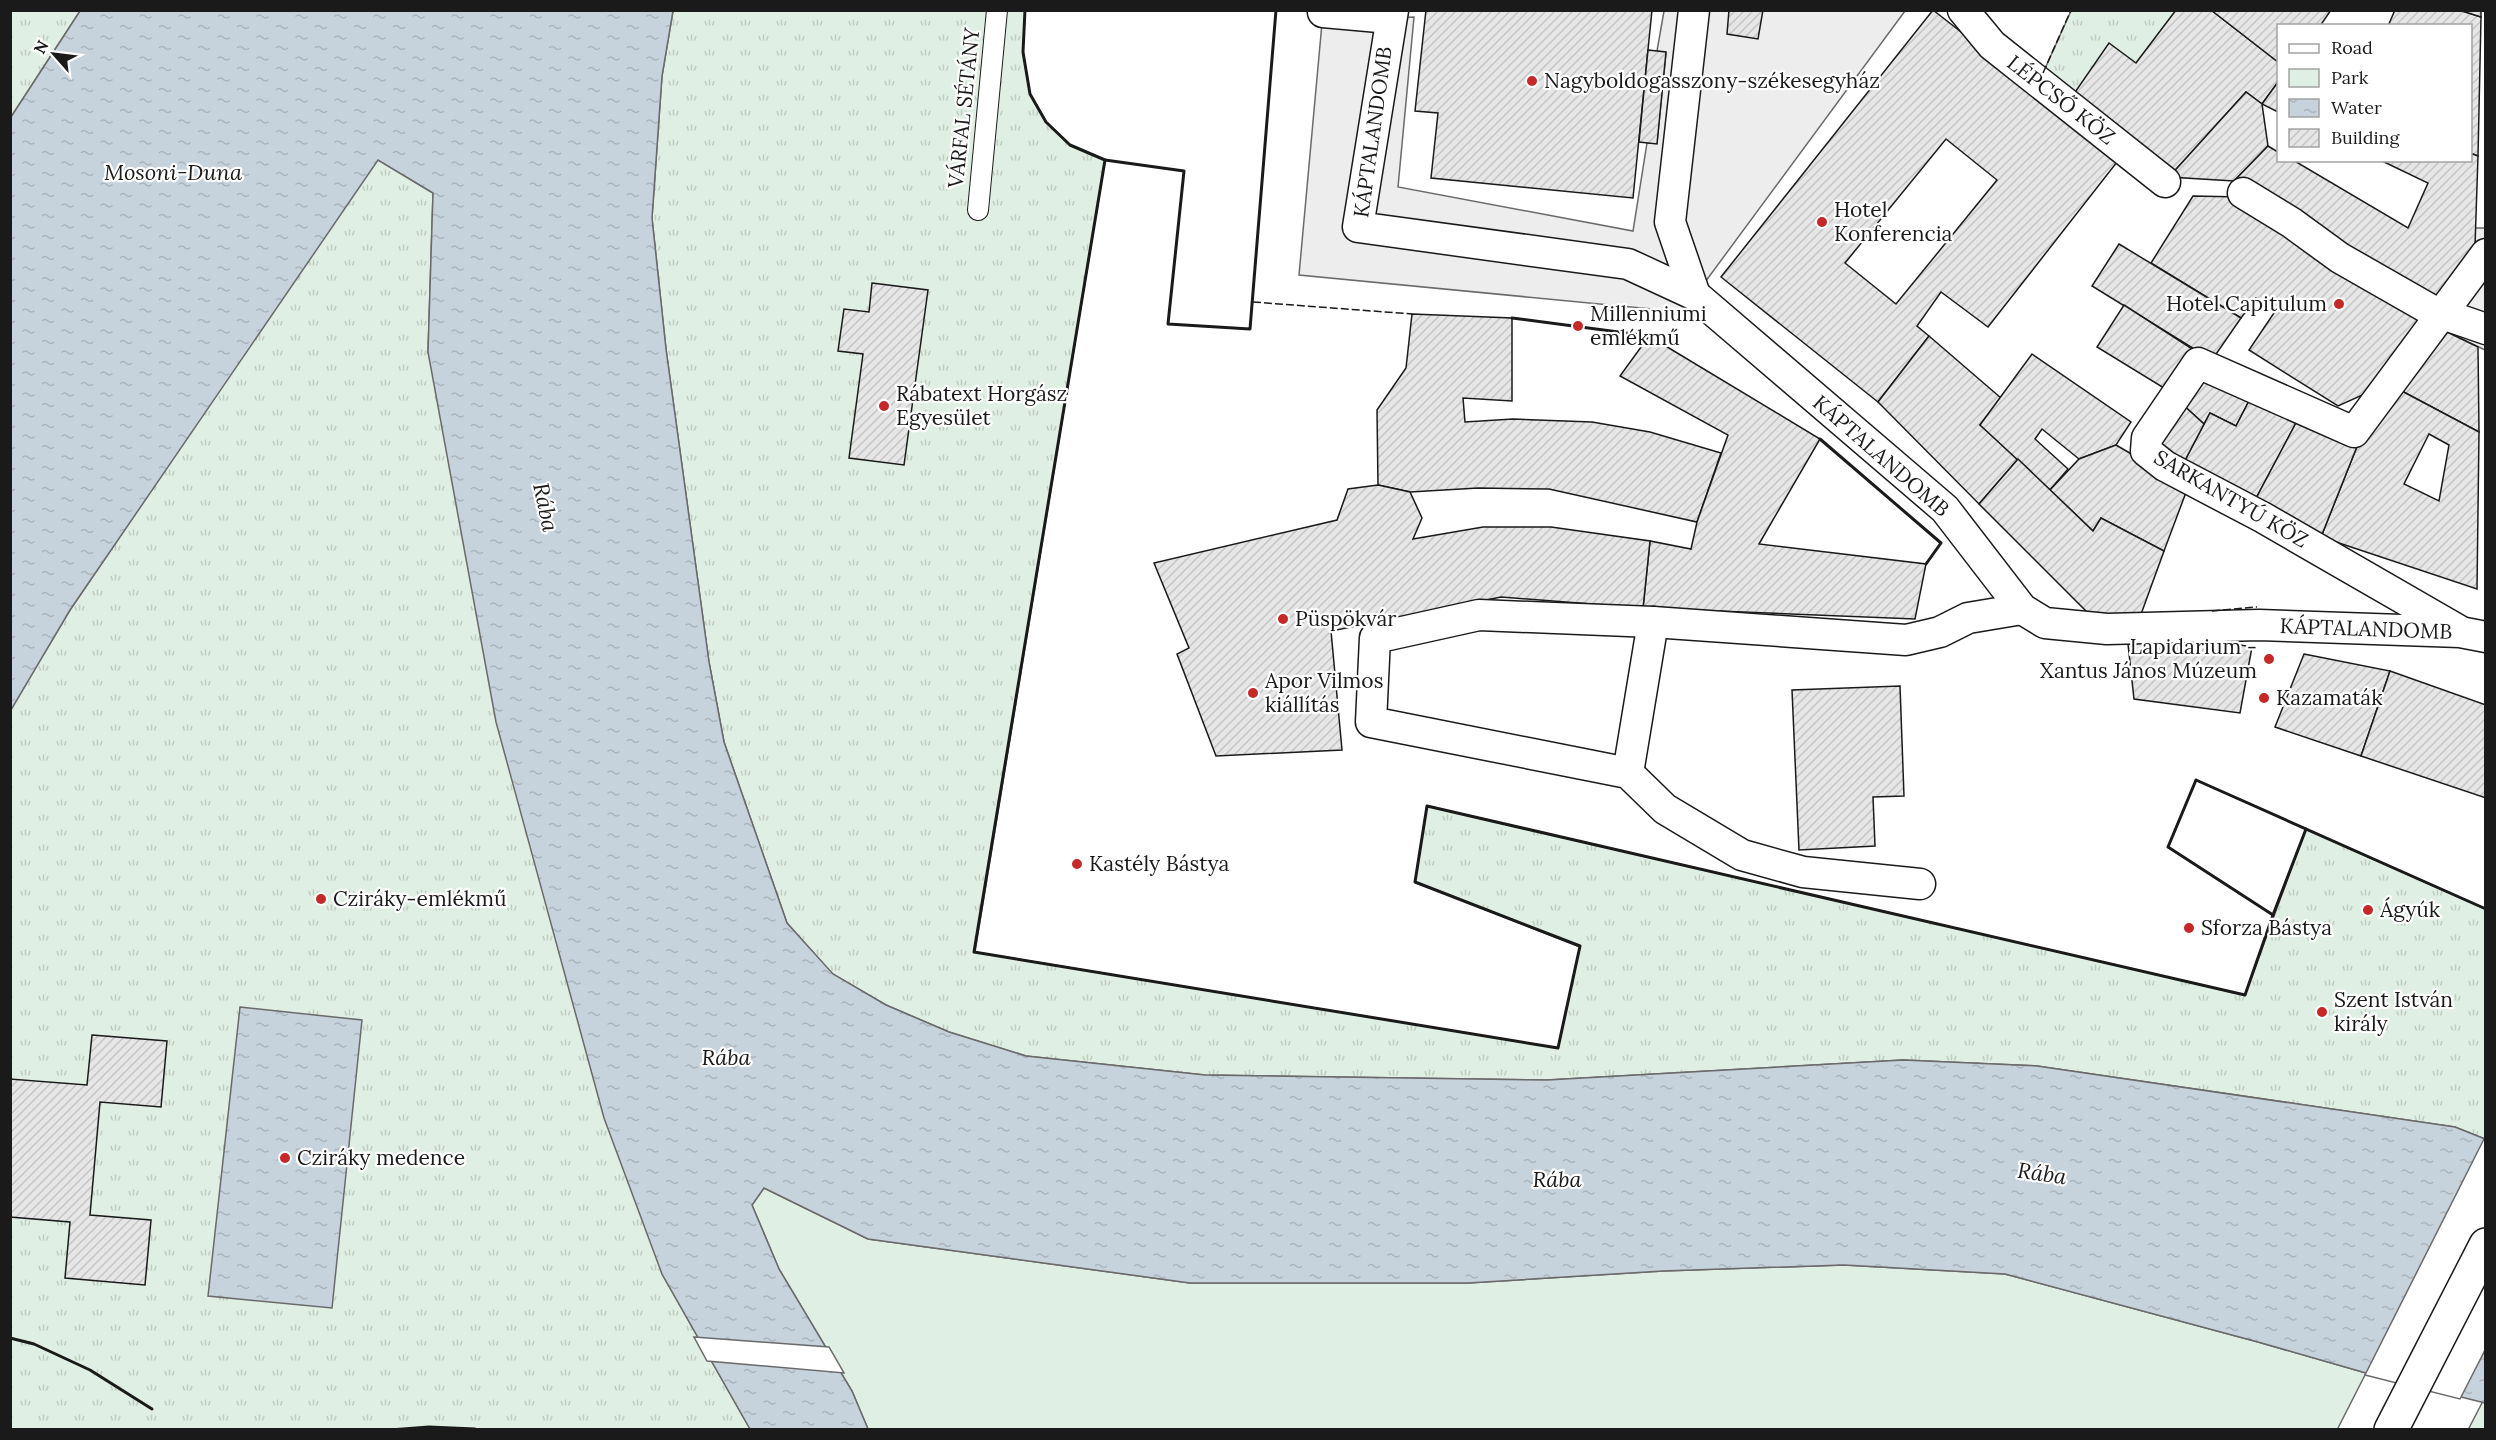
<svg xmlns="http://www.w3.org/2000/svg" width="2496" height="1440" viewBox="0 0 2496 1440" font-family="Lora,serif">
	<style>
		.grass { fill: url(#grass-tufts); stroke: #6a6a6a; stroke-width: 1.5 }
		.green { fill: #e0efe3; stroke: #6a6a6a; stroke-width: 1.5 }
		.parking { fill: #ededed; stroke: #6a6a6a; stroke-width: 1.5 }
		.water { fill: url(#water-ripples); stroke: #6a6a6a; stroke-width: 1.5 }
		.pier { fill: #fff; stroke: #6a6a6a; stroke-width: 1.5 }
		.building { fill: url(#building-hatch); stroke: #1a1a1a; stroke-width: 1.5; fill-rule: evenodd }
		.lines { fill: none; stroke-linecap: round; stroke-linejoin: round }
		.service-casing { stroke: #1a1a1a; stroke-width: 22 }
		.pedestrian-casing { stroke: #1a1a1a; stroke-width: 33 }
		.minor-casing { stroke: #1a1a1a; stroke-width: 36 }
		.service { stroke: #fff; stroke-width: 20 }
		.pedestrian { stroke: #fff; stroke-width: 30 }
		.minor { stroke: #fff; stroke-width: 33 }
		.fence { stroke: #1a1a1a; stroke-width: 1.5; stroke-dasharray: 8 3; stroke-linecap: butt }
		.wall { stroke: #1a1a1a; stroke-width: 3 }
		.poi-dot { fill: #c62828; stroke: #fff; stroke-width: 2 }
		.labels { text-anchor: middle; stroke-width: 4.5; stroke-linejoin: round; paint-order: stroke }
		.poi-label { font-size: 21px; fill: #1a1a1a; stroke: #fff; text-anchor: start }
		.street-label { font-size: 21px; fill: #1a1a1a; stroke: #fff }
		.water-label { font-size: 22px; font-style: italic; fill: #1a1a1a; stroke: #fff }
	</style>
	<defs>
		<pattern id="grass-tufts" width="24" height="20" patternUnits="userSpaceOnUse" patternTransform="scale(1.5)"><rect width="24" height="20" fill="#e0efe3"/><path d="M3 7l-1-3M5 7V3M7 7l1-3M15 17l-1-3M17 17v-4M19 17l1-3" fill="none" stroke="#c0ccc2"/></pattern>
		<pattern id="water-ripples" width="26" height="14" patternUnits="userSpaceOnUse" patternTransform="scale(1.5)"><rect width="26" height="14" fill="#c6d2dc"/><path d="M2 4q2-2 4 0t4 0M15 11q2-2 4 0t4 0" fill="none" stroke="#aab4bc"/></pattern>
		<pattern id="building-hatch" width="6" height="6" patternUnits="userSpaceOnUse" patternTransform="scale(1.5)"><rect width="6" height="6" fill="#e6e6e6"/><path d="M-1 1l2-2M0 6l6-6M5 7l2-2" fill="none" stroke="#c5c5c5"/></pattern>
	</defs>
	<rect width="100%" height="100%" fill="#fff"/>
	<g class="grass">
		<polygon points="11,10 80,11 11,117 10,11"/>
		<polygon points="673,11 1025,11 1023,52 1030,94 1046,122 1070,145 1105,160 975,952 1558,1048 1580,947 1415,882 1427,806 2245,995 2306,829 2485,909 2485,1139 2455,1127 2037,1066 1903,1060 1547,1080 1205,1075 1026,1056 949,1032 886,1005 832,974 787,923 724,742 709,662 666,349 652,218 662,76"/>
		<polygon points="2071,11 2176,11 2136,63 2071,98 2043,73"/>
		<polygon points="377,159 433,193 428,352 662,1274 750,1429 11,1429 10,710 70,610"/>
	</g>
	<g class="green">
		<polygon points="764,1188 868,1239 1190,1283 1468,1283 1663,1271 1844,1265 2005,1274 2258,1342 2366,1373 2337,1430 868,1429 852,1391 779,1269 752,1205"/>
		<polygon points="2483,1401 2485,1403 2485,1429 2468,1430"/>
	</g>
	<g class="parking">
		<polygon points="1664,11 1905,11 1683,312 1299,275 1323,12 1390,18 1414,17 1398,187 1633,231 1647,143 1657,143 1666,53 1657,51"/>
		<polygon points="2475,228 2485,228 2485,350 2443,330"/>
	</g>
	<g class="water">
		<polygon points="80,11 673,11 662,76 652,218 666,349 709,662 724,742 787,923 833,974 886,1005 949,1032 1026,1056 1205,1075 1547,1080 1903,1060 2037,1066 2455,1127 2485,1139 2485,1403 2366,1373 2258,1342 2005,1274 1844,1265 1663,1271 1468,1283 1190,1283 868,1239 764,1188 752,1205 779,1269 852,1391 868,1429 750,1429 662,1274 604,1118 496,722 428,352 433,193 378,160 70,610 11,710 11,117"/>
		<polygon points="240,1007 362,1020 332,1308 208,1296"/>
	</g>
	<g class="pier">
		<polygon points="2485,1137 2486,1348 2460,1399 2365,1375"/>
		<polygon points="694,1337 829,1347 844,1373 707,1361"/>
	</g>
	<g class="building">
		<polygon points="1426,10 1652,10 1633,198 1431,178 1438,113 1415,111"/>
		<polygon points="1729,10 1763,10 1758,39 1727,34"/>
		<path d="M1933,10L2121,157L1988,327L1941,292L1917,326L1929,336L1878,402L1721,277ZM1946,139L1997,180L1896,304L1845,263Z"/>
		<polygon points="2176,10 2211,10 2278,62 2278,82 2262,104 2246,92 2169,177 2071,98 2109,43 2136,63"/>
		<polygon points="2211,10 2331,10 2320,26 2278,26 2278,62"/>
		<polygon points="2395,10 2459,10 2481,17 2478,156 2470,153 2470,26 2388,26"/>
		<polygon points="2459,10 2481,10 2481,17"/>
		<polygon points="1648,50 1666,52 1657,144 1639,142"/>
		<polygon points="2278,82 2278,112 2262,104"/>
		<polygon points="2246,92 2262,104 2268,146 2234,181 2169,177"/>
		<polygon points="2268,146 2278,152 2278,160 2293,160 2408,228 2428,183 2380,160 2470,160 2470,153 2478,156 2475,246 2433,306 2234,181"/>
		<polygon points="2193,196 2241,197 2430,314 2376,389 2338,406 2249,350 2276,310 2256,298 2241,318 2151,263"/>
		<polygon points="2119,244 2241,318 2212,360 2092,286"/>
		<polygon points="872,283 928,290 904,465 849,458 863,354 838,351 844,309 869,312"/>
		<polygon points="2124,305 2197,352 2172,393 2097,347"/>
		<polygon points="1412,314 1512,318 1512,401 1463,398 1465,422 1513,419 1592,422 1650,432 1721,453 1697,522 1549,489 1478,488 1410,492 1378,485 1377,410 1406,368"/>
		<polygon points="2443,330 2478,347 2479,432 2398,389"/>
		<polygon points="1649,336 1820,439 1759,544 1926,564 1915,619 1643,608 1650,541 1691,549 1697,522 1728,435 1620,376"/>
		<polygon points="1929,336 2001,398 1980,425 2018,459 1979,504 1878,402"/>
		<polygon points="2032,354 2131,422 2116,445 2079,459 2042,429 2035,439 2068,469 2050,490 1980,425"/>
		<polygon points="2199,378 2251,397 2236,426 2210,413 2204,424 2181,403"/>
		<path d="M2398,389L2479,432L2477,589L2321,537L2358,444ZM2429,434L2449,445L2439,501L2404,484Z"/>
		<polygon points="2251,397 2297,421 2253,504 2182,466 2210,413 2236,426"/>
		<polygon points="2181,403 2204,424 2182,466 2155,453"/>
		<polygon points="2297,421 2358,444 2321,537 2253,504"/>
		<polygon points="2116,445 2188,487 2164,551 2101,518 2093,531 2050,490 2079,459"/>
		<polygon points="2018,459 2093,531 2101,518 2164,551 2140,617 2087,612 1979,504"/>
		<polygon points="1378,485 1410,492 1422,518 1413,539 1483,527 1551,527 1650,541 1643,608 1501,597 1331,631 1342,750 1216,756 1177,654 1189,648 1154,563 1337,520 1348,489"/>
		<polygon points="2161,638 2203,638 2252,647 2240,713 2134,699 2128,644"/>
		<polygon points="2304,654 2390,671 2361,756 2275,727"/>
		<polygon points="2390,671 2486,705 2486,798 2361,756"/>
		<polygon points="1900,686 1904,796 1873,797 1875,846 1799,850 1792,690"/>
		<polygon points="92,1035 167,1041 161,1107 100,1102 90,1215 151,1220 145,1285 65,1278 70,1222 10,1217 10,1079 87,1085"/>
	</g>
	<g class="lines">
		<g class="service-casing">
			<polyline id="service" points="978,210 997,10"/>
		</g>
		<g class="pedestrian-casing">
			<g id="pedestrian">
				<polyline points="1323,10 1323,12 1390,18"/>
				<polyline points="1393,10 1358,227 1628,264 1695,295 1945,509 2022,609 2045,623 2107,629 2259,625 2460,632 2486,637"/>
				<polyline points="1694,10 1670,222 1695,295"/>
				<polyline points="1963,10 1992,45 2165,182"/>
				<polyline points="2243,193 2292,223 2340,258 2431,310 2486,329"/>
				<polyline points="2458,630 2262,517 2165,466 2146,451 2147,438 2198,363 2354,432 2486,254"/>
				<polyline points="1628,773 1653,622"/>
				<polyline points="1920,884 1803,872 1742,855 1665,809 1628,773 1371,722 1375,638 1479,615 1653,622 1906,640 1940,632 1968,618 2022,609"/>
			</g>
		</g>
		<g class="minor-casing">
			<polyline id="minor" points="2391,1430 2486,1245"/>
		</g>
		<use href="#service" class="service"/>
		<use href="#pedestrian" class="pedestrian"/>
		<use href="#minor" class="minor"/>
		<g class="fence">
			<polyline points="2043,73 2071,10"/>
			<polyline points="1253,302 1412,314"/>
			<polyline points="2212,611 2257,607"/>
		</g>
		<g class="wall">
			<polyline points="1025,10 1023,52 1030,94 1046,122 1070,145 1105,160 974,952 1558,1048 1580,946 1415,882 1427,806 2245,995 2273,915 2168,847 2196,780 2486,909"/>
			<polyline points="1105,160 1184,171 1168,324 1250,329 1276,10"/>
			<polyline points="1512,318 1649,336"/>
			<polyline points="1820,439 1941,543 1926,564"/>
			<polyline points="2273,915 2306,829"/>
			<polyline points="10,1338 34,1344 90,1370 152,1409"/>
			<polyline points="390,1430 429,1427 475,1429"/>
		</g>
	</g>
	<g class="poi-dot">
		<circle cx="1532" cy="81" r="6"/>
		<circle cx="1822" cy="222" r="6"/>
		<circle cx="2339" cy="304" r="6"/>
		<circle cx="1578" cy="326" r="6"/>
		<circle cx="884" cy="406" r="6"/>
		<circle cx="1283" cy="619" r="6"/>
		<circle cx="2269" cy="659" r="6"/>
		<circle cx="1253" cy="693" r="6"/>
		<circle cx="2264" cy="698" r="6"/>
		<circle cx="1077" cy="864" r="6"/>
		<circle cx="321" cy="899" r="6"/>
		<circle cx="2368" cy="910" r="6"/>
		<circle cx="2189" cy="928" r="6"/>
		<circle cx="2322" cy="1012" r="6"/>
		<circle cx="285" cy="1158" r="6"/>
	</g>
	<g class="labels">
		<g class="poi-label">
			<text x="1544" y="88">Nagyboldogasszony-székesegyház</text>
			<text x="1834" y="217">Hotel<tspan x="1834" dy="24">Konferencia</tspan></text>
			<text x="2327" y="311" text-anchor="end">Hotel Capitulum</text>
			<text x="1590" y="321">Millenniumi<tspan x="1590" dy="24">emlékmű</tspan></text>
			<text x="896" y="401">Rábatext Horgász<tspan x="896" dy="24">Egyesület</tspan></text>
			<text x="1295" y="626">Püspökvár</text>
			<text x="2257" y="654" text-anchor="end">Lapidarium -<tspan x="2257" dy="24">Xantus János Múzeum</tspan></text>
			<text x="1265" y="688">Apor Vilmos<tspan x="1265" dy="24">kiállítás</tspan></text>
			<text x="2276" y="705">Kazamaták</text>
			<text x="1089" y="871">Kastély Bástya</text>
			<text x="333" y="906">Cziráky-emlékmű</text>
			<text x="2380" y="917">Ágyúk</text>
			<text x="2201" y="935">Sforza Bástya</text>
			<text x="2334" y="1007">Szent István<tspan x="2334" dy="24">király</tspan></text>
			<text x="297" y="1165">Cziráky medence</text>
		</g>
		<g class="street-label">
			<text transform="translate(2061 100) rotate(38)" y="7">LÉPCSŐ KÖZ</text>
			<text transform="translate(964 108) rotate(-84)" y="7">VÁRFAL SÉTÁNY</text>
			<text transform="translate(1373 132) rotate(-82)" y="7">KÁPTALANDOMB</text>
			<text transform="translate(1881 456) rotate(41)" y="7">KÁPTALANDOMB</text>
			<text transform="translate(2231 499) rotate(30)" y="7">SARKANTYÚ KÖZ</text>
			<text transform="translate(2366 629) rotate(2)" y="7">KÁPTALANDOMB</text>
		</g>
		<g class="water-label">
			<text x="173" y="180">Mosoni-Duna</text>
			<text transform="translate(546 507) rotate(78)" y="8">Rába</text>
			<text x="726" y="1065">Rába</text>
			<text transform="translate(2042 1173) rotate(8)" y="8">Rába</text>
			<text x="1557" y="1187">Rába</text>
		</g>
	</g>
	<rect width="2496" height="1440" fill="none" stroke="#1a1a1a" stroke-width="24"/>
	<rect x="2277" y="24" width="195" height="138" fill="#ffffff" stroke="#a3a3a3" stroke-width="1.5"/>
	<rect x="2289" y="44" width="30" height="9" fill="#ffffff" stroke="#a3a3a3" stroke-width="1.5"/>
	<text x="2331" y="54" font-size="18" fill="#1a1a1a">Road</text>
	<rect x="2289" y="69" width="30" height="18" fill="#e0efe3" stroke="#a3a3a3" stroke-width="1.5"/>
	<text x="2331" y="84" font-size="18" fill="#1a1a1a">Park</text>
	<rect x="2289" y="99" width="30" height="18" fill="url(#water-ripples)" stroke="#a3a3a3" stroke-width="1.5"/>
	<text x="2331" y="114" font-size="18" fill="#1a1a1a">Water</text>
	<rect x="2289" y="129" width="30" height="18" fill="url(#building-hatch)" stroke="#a3a3a3" stroke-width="1.5"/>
	<text x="2331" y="144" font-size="18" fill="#1a1a1a">Building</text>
	<g transform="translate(54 54) rotate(298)" stroke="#ffffff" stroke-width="4.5" paint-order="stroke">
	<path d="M0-4.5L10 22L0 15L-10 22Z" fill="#1a1a1a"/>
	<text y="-9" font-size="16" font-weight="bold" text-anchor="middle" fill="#1a1a1a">N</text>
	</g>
</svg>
